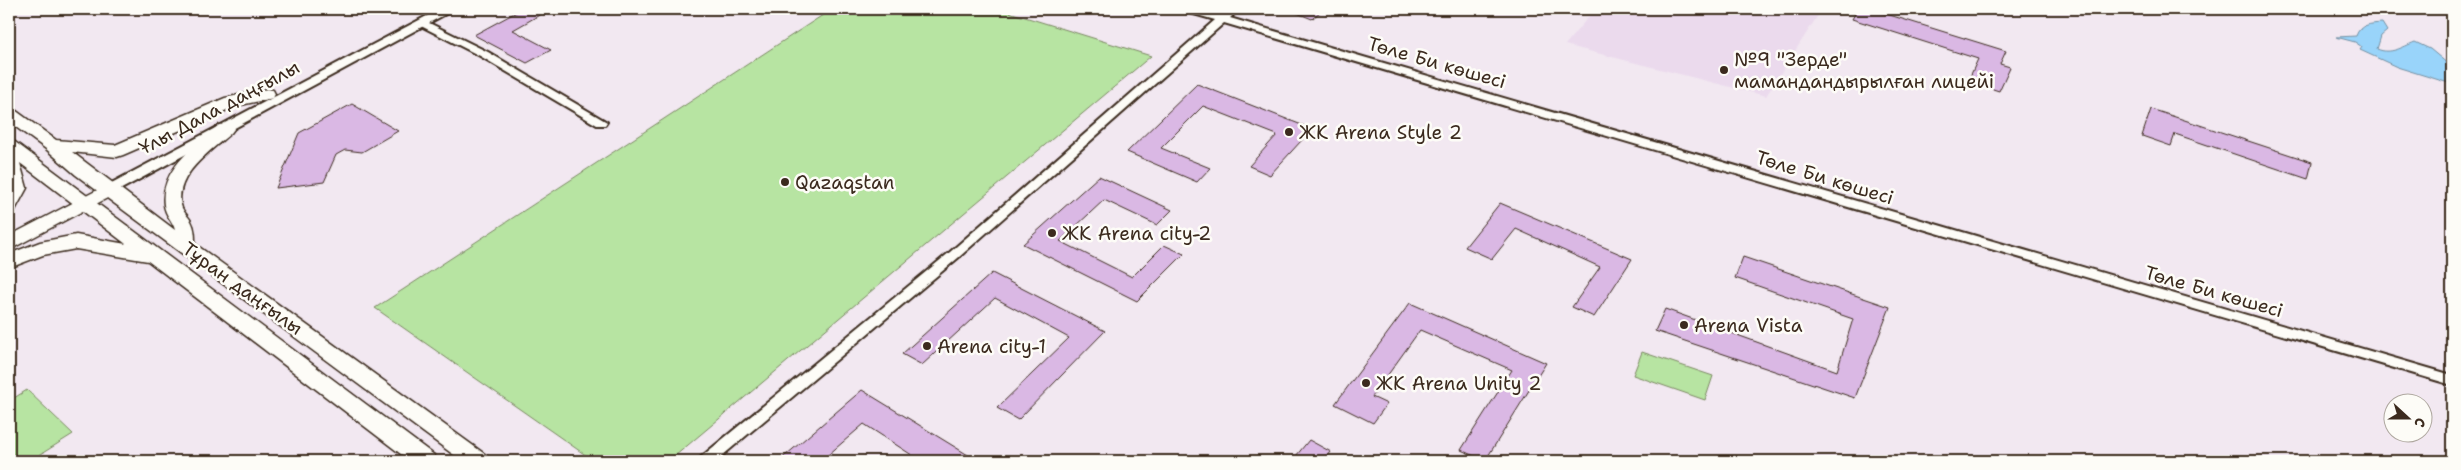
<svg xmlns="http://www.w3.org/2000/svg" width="2461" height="470" viewBox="0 0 2461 470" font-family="'Shantell Sans',sans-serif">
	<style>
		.built { fill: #ebdaed }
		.green { fill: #b7e4a2; stroke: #798760 }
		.water { fill: #99d4fa; stroke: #7390a2 }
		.building { fill: #dab8e4; stroke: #3b2a1e }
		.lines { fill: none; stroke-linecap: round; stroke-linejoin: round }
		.minor-casing { stroke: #3b2a1e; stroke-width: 4 }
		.tertiary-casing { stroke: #3b2a1e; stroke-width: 4 }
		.secondary-casing { stroke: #3b2a1e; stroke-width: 3 }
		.primary-casing { stroke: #3b2a1e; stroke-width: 3 }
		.minor { fill: #fdfcf7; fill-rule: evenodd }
		.tertiary { fill: #fdfcf7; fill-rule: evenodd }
		.secondary { fill: #fdfcf7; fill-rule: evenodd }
		.primary { fill: #fdfcf7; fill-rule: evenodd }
		.poi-dot { fill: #3b2a1e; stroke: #fdfcf7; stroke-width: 2 }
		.labels { text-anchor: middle; stroke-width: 5; stroke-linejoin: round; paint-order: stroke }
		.poi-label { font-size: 19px; fill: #3b2a1e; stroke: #fdfcf7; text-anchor: start }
		.street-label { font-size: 19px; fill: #3b2a1e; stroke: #fdfcf7 }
	</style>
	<rect width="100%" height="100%" fill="#f2e8f1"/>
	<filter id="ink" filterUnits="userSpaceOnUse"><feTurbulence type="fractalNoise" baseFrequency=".02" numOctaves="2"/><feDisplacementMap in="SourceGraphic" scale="10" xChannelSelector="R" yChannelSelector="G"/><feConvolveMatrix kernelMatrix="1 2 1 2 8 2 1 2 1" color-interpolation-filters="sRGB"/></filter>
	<g filter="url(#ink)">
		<polygon class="built" points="1595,9 1822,9 1766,96 1565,45"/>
		<g class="green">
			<polygon points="832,9 999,9 1151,56 669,461 594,461 375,308"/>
			<polygon points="1642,352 1713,376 1705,400 1633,375"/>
			<polygon points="27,390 73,434 30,461 9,461 9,401"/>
		</g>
		<path class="water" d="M2382,23L2387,31L2381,36L2377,49C2391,55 2402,47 2415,42L2430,49L2448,64H2452V84L2397,67L2360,50L2362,47L2355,42L2336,37L2356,36C2360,24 2370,24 2382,23Z"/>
		<g class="building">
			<polygon points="522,9 550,9 513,30 551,50 527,63 474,35"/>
			<polygon points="1287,9 1323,9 1312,19"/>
			<polygon points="1858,9 1870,9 2006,51 2000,64 2010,67 1999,91 1968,81 1978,59 1852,19"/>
			<polygon points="1197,84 1312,129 1270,175 1249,166 1277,135 1203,106 1161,148 1210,168 1197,182 1127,152"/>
			<polygon points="352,104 398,131 362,152 345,150 336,155 324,182 276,188 299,133"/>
			<polygon points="2151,109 2312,162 2308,179 2175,134 2171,146 2142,136"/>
			<polygon points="1099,176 1172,210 1157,225 1104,200 1060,241 1132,277 1164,245 1184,254 1137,301 1023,244"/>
			<polygon points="1500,203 1632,259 1594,317 1572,307 1600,267 1516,229 1492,259 1465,247"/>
			<polygon points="1743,257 1890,307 1855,398 1655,331 1665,309 1837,371 1853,319 1735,278"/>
			<polygon points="992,273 1105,331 1018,420 997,408 1069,338 995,298 922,365 902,354"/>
			<polygon points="1410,303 1546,363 1485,461 1461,450 1512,370 1420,330 1372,397 1387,404 1373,423 1335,404"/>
			<polygon points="862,390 968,455 962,461 921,461 864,424 821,461 779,461"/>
			<polygon points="1309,440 1331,452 1324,461 1292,461"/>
		</g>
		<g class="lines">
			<g class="minor-casing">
				<g id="minor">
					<polygon points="1182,9 1197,9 1220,15 1228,9 1239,9 1230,18 2452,375 2452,385 1224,23 958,258 716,461 699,461 701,457 950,252 1215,20 1183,11"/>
					<polygon points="423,20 488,52 607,122 605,125 597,125 480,56 419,25 418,23"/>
				</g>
			</g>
			<g class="tertiary-casing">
				<polygon id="tertiary" points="440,9 455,9 114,193 109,195 102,190 104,187"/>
			</g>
			<g class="secondary-casing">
				<polygon id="secondary" points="109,184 115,186 117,190 115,194 9,250 9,236"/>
			</g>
			<g class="primary-casing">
				<g id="primary">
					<path d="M267,89L273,90L275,94L273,98L236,106L123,155L117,157L72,152L175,230C173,221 165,215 164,205C159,170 196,145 219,125H231L234,129L231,133C212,150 171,177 182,208C184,213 189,217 191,221C195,228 195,236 195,244L486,455L489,461H462L76,175L46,149L9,122V109L15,110L56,140L115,145L225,98Z"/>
					<polygon points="9,140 15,142 434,455 437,461 410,461 148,261 76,249 43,255 9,268 9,254 40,242 76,235 126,244 20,163 27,188 15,210 9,212"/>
				</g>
			</g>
			<use href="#minor" class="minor"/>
			<use href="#tertiary" class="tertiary"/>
			<use href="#secondary" class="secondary"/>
			<use href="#primary" class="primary"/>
		</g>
	</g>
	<g class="poi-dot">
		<circle cx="1724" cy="70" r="5"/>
		<circle cx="1289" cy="132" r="5"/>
		<circle cx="785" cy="182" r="5"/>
		<circle cx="1052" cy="233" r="5"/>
		<circle cx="1684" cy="325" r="5"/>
		<circle cx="927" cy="346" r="5"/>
		<circle cx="1366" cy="383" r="5"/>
	</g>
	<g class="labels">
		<g class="poi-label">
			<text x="1734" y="66">№9 "Зерде"<tspan x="1734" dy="22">мамандандырылған лицейі</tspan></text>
			<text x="1299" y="139">ЖК Arena Style 2</text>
			<text x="795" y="189">Qazaqstan</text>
			<text x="1062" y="240">ЖК Arena city-2</text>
			<text x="1694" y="332">Arena Vista</text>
			<text x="937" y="353">Arena city-1</text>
			<text x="1376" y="390">ЖК Arena Unity 2</text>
		</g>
		<g class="street-label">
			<text transform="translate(1437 62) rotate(16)" y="7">Төле Би көшесі</text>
			<text transform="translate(219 107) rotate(-28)" y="7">Ұлы Дала даңғылы</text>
			<text transform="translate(1825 177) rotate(17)" y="7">Төле Би көшесі</text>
			<text transform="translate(243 288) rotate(36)" y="7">Тұран даңғылы</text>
			<text transform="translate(2214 291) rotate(16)" y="7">Төле Би көшесі</text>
		</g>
	</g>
	<rect width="2461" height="470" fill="none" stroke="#fdfcf7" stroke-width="30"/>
	<rect x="15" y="15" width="2431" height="440" fill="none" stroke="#3b2a1e" stroke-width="2" filter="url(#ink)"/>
	<g transform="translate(2408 418) rotate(111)"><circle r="24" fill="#fdfcf7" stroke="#afa8a0"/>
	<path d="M0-4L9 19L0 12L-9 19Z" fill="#3b2a1e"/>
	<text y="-8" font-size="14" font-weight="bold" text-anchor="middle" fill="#3b2a1e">С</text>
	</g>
</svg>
